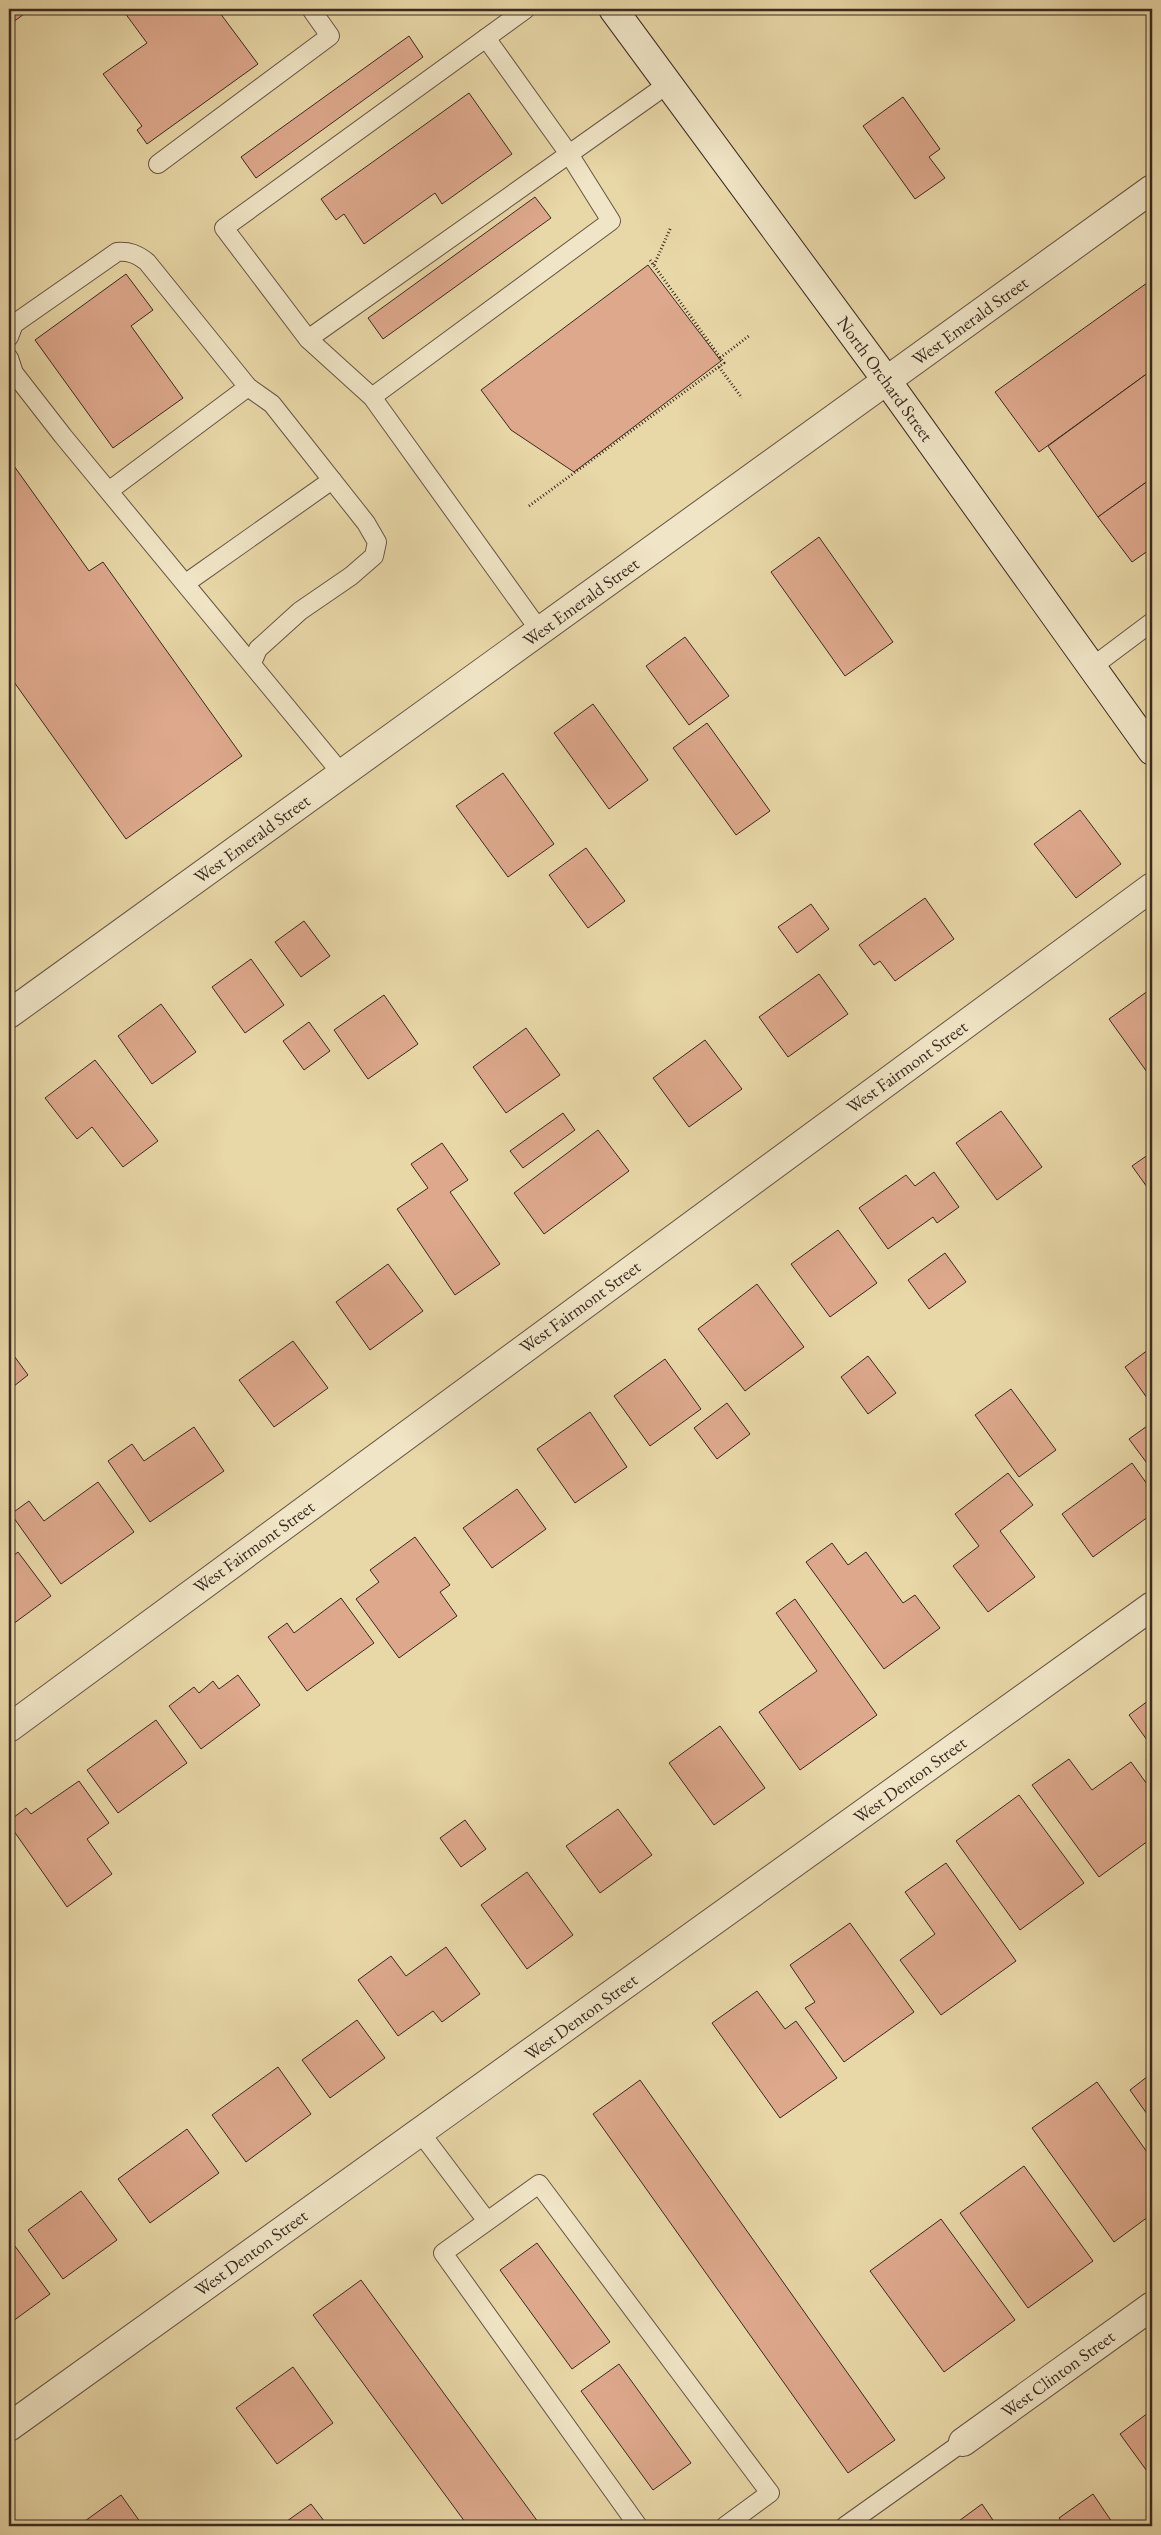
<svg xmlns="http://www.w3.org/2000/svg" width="1161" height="2535" viewBox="0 0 1161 2535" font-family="'EB Garamond',serif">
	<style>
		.building { fill: #dda88c; stroke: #3b2a20 }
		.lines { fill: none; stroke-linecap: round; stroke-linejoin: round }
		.service-casing { stroke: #665542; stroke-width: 20 }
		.minor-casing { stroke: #665542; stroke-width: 30 }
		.tertiary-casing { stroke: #665542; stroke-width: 30 }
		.secondary-casing { stroke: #3b2a20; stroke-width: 30 }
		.path { stroke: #3b2a20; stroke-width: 3; stroke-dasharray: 1 2.5; stroke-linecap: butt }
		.service { stroke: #f0e5c6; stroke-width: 18 }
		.minor { stroke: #f0e5c6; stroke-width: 28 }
		.tertiary { stroke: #f0e5c6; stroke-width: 28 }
		.secondary { stroke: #f0e5c6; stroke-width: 28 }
		.labels { text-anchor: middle; stroke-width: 4; stroke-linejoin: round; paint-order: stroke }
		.street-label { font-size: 18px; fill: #3b2a20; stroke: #f0e5c6 }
	</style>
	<rect width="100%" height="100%" fill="#e8d7a7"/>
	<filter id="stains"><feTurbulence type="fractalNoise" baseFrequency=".004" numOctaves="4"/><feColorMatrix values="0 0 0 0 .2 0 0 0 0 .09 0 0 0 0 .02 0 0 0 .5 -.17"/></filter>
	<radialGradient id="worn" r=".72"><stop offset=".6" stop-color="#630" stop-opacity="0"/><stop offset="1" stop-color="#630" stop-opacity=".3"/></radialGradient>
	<g class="building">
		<polygon points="9,9 31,9 9,25"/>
		<polygon points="122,9 217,9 258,64 147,144 137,130 142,126 103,74 147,43"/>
		<polygon points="409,36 423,57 256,178 241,157"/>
		<polygon points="469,93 512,154 442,204 435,193 364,244 344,214 336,220 321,199"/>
		<polygon points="903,97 940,149 929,157 945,178 915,199 863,126"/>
		<polygon points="535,197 551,218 383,339 368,318"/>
		<polygon points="648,265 721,361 574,472 511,430 481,390"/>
		<polygon points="126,274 153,310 131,326 183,398 113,448 35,340"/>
		<polygon points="1147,283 1152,289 1152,370 1039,452 995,392"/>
		<polygon points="1152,370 1152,478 1098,517 1048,446"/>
		<polygon points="9,459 89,571 103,562 242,756 126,839 9,675"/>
		<polygon points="1152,478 1152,548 1132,562 1098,517"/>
		<polygon points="819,537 893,642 845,676 771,572"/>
		<polygon points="685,637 729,696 689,725 646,666"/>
		<polygon points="593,704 648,780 609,809 554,733"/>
		<polygon points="707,723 770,811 736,835 673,748"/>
		<polygon points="503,773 554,844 508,877 456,806"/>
		<polygon points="1080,810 1121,864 1076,898 1034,844"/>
		<polygon points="586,848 625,901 588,928 549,875"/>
		<polygon points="925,898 954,939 895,981 880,961 874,965 859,945"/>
		<polygon points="811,904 829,929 797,953 778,927"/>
		<polygon points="304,921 330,956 301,977 275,942"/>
		<polygon points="251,959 284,1005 245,1033 212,987"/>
		<polygon points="819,974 848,1014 788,1057 759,1017"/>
		<polygon points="1152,988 1152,1079 1109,1019"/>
		<polygon points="384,995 418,1044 368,1079 334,1030"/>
		<polygon points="161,1004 196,1052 152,1084 118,1036"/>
		<polygon points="309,1022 330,1051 304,1070 283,1041"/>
		<polygon points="526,1028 560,1075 506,1113 473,1067"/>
		<polygon points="705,1040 742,1089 689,1127 653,1078"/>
		<polygon points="95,1060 158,1141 123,1167 92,1127 77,1139 45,1098"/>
		<polygon points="1001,1111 1042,1167 997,1200 956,1143"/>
		<polygon points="563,1113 575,1130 523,1168 510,1151"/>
		<polygon points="598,1130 629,1171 544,1234 514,1193"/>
		<polygon points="442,1143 468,1180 450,1192 500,1264 455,1295 397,1209 428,1188 411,1164"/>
		<polygon points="1152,1152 1152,1194 1132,1166"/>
		<polygon points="934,1172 959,1207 937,1223 933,1217 888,1249 859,1208 906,1175 915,1186"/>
		<polygon points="838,1230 877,1283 830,1317 791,1264"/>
		<polygon points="945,1253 966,1282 929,1309 908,1280"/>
		<polygon points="388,1264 423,1311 370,1350 336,1302"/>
		<polygon points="757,1284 804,1347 745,1391 698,1329"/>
		<polygon points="293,1341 328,1388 274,1427 239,1380"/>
		<polygon points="1152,1347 1152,1405 1125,1367"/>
		<polygon points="9,1349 28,1375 9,1390"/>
		<polygon points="868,1356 896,1393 868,1414 841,1377"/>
		<polygon points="665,1359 701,1409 650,1446 614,1396"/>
		<polygon points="1011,1389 1056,1450 1019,1477 975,1415"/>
		<polygon points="727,1403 750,1434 717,1459 694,1428"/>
		<polygon points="590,1412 627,1467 575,1503 537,1449"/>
		<polygon points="1150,1424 1152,1427 1152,1470 1129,1439"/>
		<polygon points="194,1427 224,1471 150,1522 108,1461 132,1444 144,1461"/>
		<polygon points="1132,1463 1152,1491 1152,1514 1093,1557 1062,1514"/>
		<polygon points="1008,1473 1033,1505 1000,1531 1035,1577 988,1612 953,1566 979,1546 955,1514"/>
		<polygon points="98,1482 134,1532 61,1584 11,1514 29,1501 44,1521"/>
		<polygon points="517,1489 546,1529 492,1568 463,1528"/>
		<polygon points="415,1537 450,1585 440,1592 457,1616 399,1658 356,1599 379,1582 370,1570"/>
		<polygon points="832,1543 848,1565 866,1552 903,1603 915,1595 940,1628 884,1669 806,1562"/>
		<polygon points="18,1552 51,1596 9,1627 9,1559"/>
		<polygon points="341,1598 374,1643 307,1691 268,1637 287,1623 294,1633"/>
		<polygon points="795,1599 877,1715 800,1770 759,1712 817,1671 776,1613"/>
		<polygon points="238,1675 260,1705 201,1749 169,1706 194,1687 199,1693 213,1681 219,1689"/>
		<polygon points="1152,1698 1152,1747 1129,1715"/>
		<polygon points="156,1720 187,1763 118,1813 87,1770"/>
		<polygon points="720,1726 765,1788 714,1825 669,1763"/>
		<polygon points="1152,1755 1152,1768 1146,1759"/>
		<polygon points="1069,1759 1092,1790 1131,1762 1152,1791 1152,1838 1099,1877 1032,1785"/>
		<polygon points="79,1781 109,1823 87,1839 112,1874 67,1907 9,1824 9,1821 26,1808 31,1814"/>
		<polygon points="1019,1795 1084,1883 1020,1930 956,1841"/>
		<polygon points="618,1809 652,1855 600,1893 566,1846"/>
		<polygon points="465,1820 486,1849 461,1867 440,1838"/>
		<polygon points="946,1863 1016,1961 941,2015 900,1960 935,1934 905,1892"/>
		<polygon points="527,1872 573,1935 527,1969 481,1905"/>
		<polygon points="850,1923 914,2012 844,2062 805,2008 815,2002 790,1965"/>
		<polygon points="446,1947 480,1994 442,2022 433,2011 398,2036 358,1980 391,1956 406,1976"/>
		<polygon points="757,1991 785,2029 796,2021 837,2078 780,2118 712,2023"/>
		<polygon points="357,2020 385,2058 330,2098 302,2060"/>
		<polygon points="278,2067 311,2114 246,2162 212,2115"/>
		<polygon points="1152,2073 1152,2121 1130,2090"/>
		<polygon points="640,2080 895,2440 848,2473 593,2114"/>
		<polygon points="1097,2082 1152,2159 1152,2214 1114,2242 1032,2128"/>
		<polygon points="187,2129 219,2173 150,2223 118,2179"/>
		<polygon points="1024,2166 1093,2261 1028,2308 960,2213"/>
		<polygon points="81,2191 117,2240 63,2279 28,2230"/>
		<polygon points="941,2219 1015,2320 944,2372 870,2271"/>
		<polygon points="9,2238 50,2294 9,2324"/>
		<polygon points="537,2243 610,2342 572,2369 500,2270"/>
		<polygon points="361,2280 541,2526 468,2526 313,2315"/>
		<polygon points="619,2364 691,2463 653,2490 581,2391"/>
		<polygon points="293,2367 333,2423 277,2464 236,2408"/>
		<polygon points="1152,2410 1152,2478 1120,2434"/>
		<polygon points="1093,2494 1114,2525 1065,2526 1059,2518"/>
		<polygon points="121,2495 143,2526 78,2526"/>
		<polygon points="311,2504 328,2526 280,2526"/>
		<polygon points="982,2504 997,2526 952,2526"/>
	</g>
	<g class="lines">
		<g class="service-casing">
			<g id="service">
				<polyline points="526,9 224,228 308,339 668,84"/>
				<polyline points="158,164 330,36 311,9"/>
				<path d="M9,337L14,324L117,252C129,251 137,254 147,262L248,387L272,404L366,523L377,542L374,556L351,576L300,611L258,649L252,663"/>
				<polyline points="308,339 372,397 540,631"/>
				<polyline points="9,358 14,373 63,436 342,774"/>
				<polyline points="372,397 611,221 569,154 486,38"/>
				<polyline points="110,490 248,387"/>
				<polyline points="186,583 332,480"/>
				<polyline points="1092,667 1152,622"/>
				<polyline points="420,2132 487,2221"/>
				<polyline points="638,2526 443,2253 539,2184 770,2493 725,2526"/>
				<polyline points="845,2526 963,2442"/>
			</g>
		</g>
		<g class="minor-casing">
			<g id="minor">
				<polyline points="9,1728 1152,887"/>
				<polyline points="9,2427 1152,1606"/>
				<polyline points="963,2442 1152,2306"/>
			</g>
		</g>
		<g class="tertiary-casing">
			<polyline id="tertiary" points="9,1014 1152,189"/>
		</g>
		<g class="secondary-casing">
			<polyline id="secondary" points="613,9 887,381 1152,751"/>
		</g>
		<g class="path">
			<polyline points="654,265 671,227"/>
			<polyline points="720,358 750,335"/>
			<polyline points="719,367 742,398"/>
			<polyline points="529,506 724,363 650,260"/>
		</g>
		<use href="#service" class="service"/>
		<use href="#minor" class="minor"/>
		<use href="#tertiary" class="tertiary"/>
		<use href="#secondary" class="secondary"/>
	</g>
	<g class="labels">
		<g class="street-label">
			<text transform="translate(970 321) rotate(-36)" y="6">West Emerald Street</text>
			<text transform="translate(885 379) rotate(54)" y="6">North Orchard Street</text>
			<text transform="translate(581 602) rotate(-36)" y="6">West Emerald Street</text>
			<text transform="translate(252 839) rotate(-36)" y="6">West Emerald Street</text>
			<text transform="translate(907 1067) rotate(-36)" y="6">West Fairmont Street</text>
			<text transform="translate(580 1307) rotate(-36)" y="6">West Fairmont Street</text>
			<text transform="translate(254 1547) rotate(-36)" y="6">West Fairmont Street</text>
			<text transform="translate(910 1780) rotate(-36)" y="6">West Denton Street</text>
			<text transform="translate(581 2017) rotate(-36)" y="6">West Denton Street</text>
			<text transform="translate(251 2253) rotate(-36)" y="6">West Denton Street</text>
			<text transform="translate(1058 2374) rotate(-36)" y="6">West Clinton Street</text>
		</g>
	</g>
	<rect width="1161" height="2535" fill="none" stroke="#e8d7a7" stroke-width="30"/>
	<rect x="10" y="10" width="1141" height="2515" fill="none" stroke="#3b2a20" stroke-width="2.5"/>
	<rect x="15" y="15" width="1131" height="2505" fill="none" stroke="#3b2a20"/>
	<rect width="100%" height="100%" filter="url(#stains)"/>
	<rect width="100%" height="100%" fill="url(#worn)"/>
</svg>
